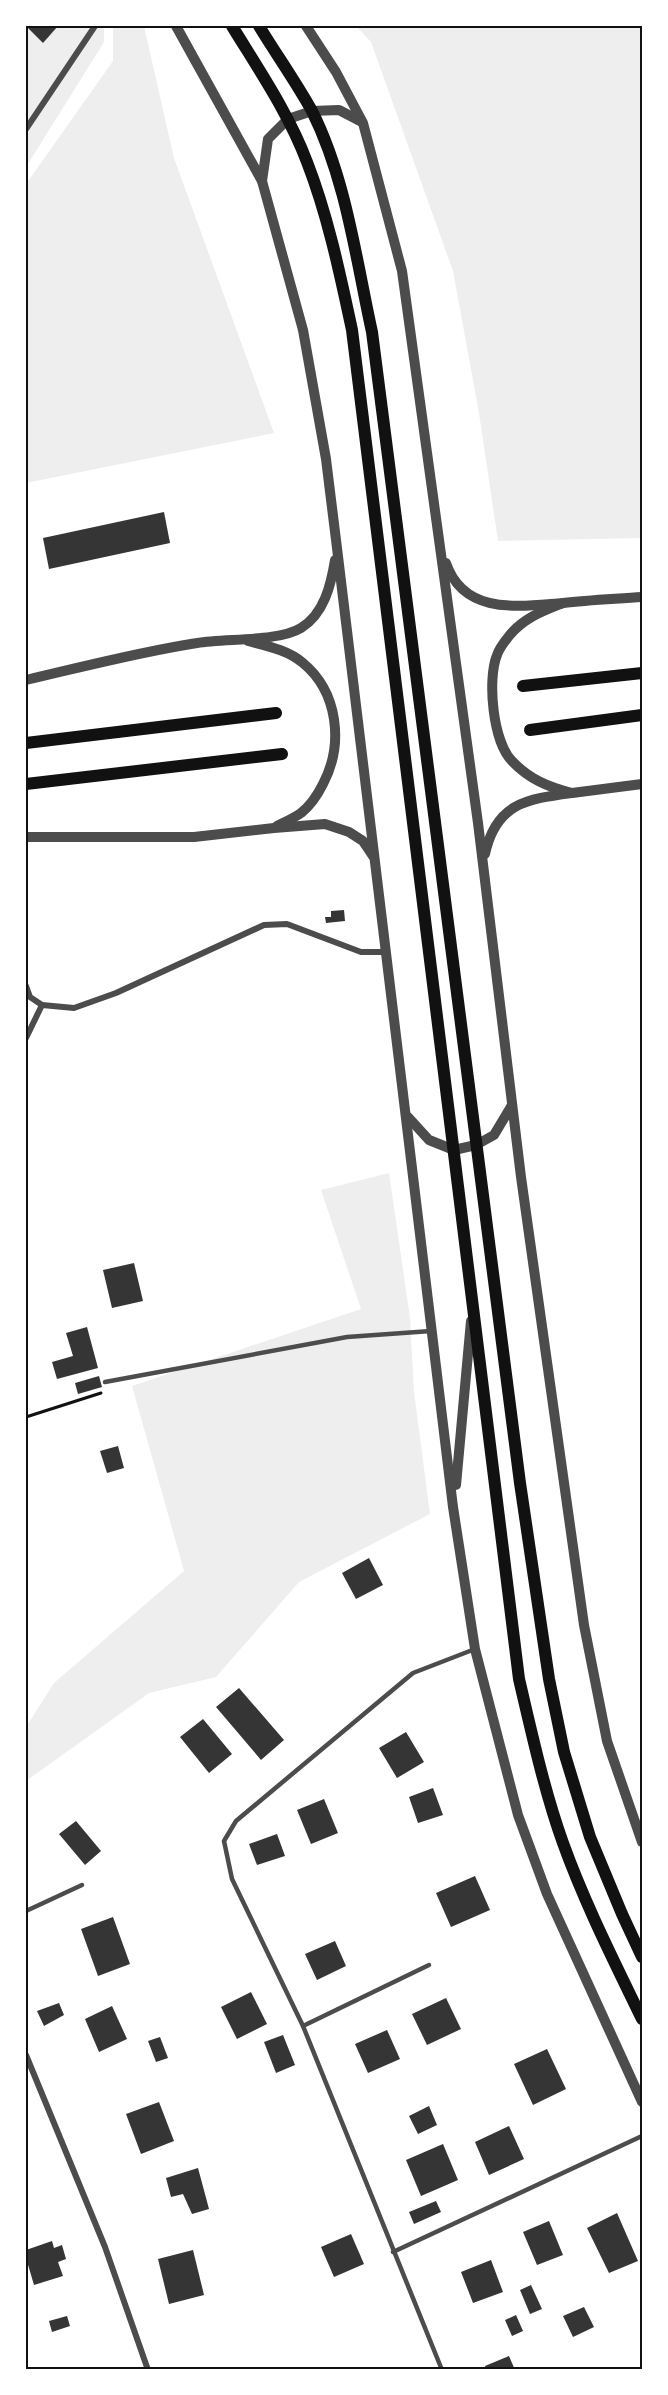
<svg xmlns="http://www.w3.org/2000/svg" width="668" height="2395" viewBox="0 0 668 2395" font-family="Montserrat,sans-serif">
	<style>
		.green { fill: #eee }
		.building { fill: #353535 }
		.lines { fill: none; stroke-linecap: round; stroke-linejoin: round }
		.path { stroke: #111; stroke-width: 3 }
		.service { stroke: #4c4c4c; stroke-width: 4.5 }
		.minor { stroke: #4c4c4c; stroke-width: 6 }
		.tertiary { stroke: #4c4c4c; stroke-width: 10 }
		.secondary { stroke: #111; stroke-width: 12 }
		.neatline { fill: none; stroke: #111; stroke-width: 2 }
	</style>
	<rect width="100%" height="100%" fill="#fff"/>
	<g class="green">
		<polygon points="26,26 104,26 104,42 26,167"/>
		<polygon points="113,26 144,26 174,158 274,433 26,483 26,184 113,61"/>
		<polygon points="356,26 642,26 642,538 498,541 479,413 453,271 371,42"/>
		<polygon points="389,1173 410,1318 414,1392 430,1514 299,1582 216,1677 149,1693 26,1781 26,1727 54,1683 184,1571 132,1386 361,1309 321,1190"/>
	</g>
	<g class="building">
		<polygon points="26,26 58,26 43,43"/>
		<polygon points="164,512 170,543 49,569 43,538"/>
		<polygon points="344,910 345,921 326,923 325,917 331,917 331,911"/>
		<polygon points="134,1263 143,1301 112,1308 103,1270"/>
		<polygon points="87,1327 98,1368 57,1379 52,1362 73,1356 66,1333"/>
		<polygon points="99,1376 102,1387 78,1394 75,1383"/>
		<polygon points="118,1446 124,1468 107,1473 100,1451"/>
		<polygon points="369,1558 383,1585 356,1599 342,1573"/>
		<polygon points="239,1688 284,1740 261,1760 216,1707"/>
		<polygon points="203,1719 232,1754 209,1773 180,1737"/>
		<polygon points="406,1732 424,1762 397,1778 379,1748"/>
		<polygon points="433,1788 443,1815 418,1823 409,1797"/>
		<polygon points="324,1799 338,1833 311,1844 297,1810"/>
		<polygon points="76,1821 101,1851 85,1865 59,1834"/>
		<polygon points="277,1834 285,1856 257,1865 249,1844"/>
		<polygon points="475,1876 490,1910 451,1927 436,1893"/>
		<polygon points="113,1917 130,1964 98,1976 81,1929"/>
		<polygon points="335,1941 346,1966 317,1980 305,1954"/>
		<polygon points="251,1992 267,2024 237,2039 221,2007"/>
		<polygon points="446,1998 461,2029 427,2045 412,2014"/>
		<polygon points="59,2003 64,2015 44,2026 37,2011"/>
		<polygon points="112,2006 127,2039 99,2052 85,2019"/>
		<polygon points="387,2030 400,2059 368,2073 355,2044"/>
		<polygon points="283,2035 295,2065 276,2073 264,2042"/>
		<polygon points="160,2037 168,2058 156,2062 148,2041"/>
		<polygon points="547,2049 566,2089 533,2105 514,2064"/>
		<polygon points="159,2102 174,2141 141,2154 126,2114"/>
		<polygon points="429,2106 437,2125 418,2134 409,2116"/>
		<polygon points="509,2126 524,2159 489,2175 475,2142"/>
		<polygon points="443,2144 458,2180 421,2196 406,2160"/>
		<polygon points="198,2168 209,2209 192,2214 183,2194 171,2197 166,2178"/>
		<polygon points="436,2201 441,2212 414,2224 409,2212"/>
		<polygon points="617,2213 638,2261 609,2273 587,2228"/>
		<polygon points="549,2221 563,2255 537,2265 523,2232"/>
		<polygon points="351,2234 364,2264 334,2277 321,2247"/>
		<polygon points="52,2241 54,2248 62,2245 66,2259 58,2262 63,2276 34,2285 26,2258 26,2250"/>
		<polygon points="193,2250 204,2295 169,2304 158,2259"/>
		<polygon points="491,2260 503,2292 473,2303 461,2272"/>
		<polygon points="531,2285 542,2309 530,2314 520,2290"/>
		<polygon points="584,2307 594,2327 573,2337 563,2316"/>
		<polygon points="516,2315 523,2331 512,2336 505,2320"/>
		<polygon points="67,2316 70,2326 52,2332 49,2321"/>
		<polygon points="509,2356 515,2370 486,2370 485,2366"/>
	</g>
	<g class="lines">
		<polyline class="path" points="26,1417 101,1393"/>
		<g class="service">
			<polyline points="105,1382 347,1337 431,1331"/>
			<polyline points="26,1911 82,1885"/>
			<polyline points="303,2026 429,1965"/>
			<polyline points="393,2252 642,2136"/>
			<polyline points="442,2370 303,2026 232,1879 224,1841 236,1821 413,1673 475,1649"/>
		</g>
		<g class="minor">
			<polyline points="26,129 95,26"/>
			<polyline points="26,986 30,997 42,1005 74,1008 116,993 264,925 287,924 361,952 386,952"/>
			<polyline points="26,1038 42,1005"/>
			<polyline points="26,2055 105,2247 148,2370"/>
		</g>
		<g class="tertiary">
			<polyline points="176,26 262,181 303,330 326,459 337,548 453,1507 475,1649 518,1815 547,1894 642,2102"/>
			<polyline points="306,26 336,72 363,123 402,271 478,823 521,1177 584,1625 607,1741 642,1842"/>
			<polyline points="262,181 268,139 288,119 312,111 339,110 362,122"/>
			<path d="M446,563C464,616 520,606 563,603C589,600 616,599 642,597"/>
			<path d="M563,603C543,611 523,618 509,636C505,641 499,649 497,655C487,680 493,742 512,761C529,779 548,787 572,793"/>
			<path d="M248,641C267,646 288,650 303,663C338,692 344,744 323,784C318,794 310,806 301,813C294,818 285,822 277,826"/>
			<path d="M26,680C82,667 139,652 197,643C225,638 278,642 301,628C324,614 331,585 335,560"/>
			<polyline points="26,837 194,837 274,828 325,824 349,832 363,841 373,856"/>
			<path d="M485,854C496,803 527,799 572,793C596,790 619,787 642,784"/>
			<polyline points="408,1117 429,1140 454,1150 476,1145 494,1135 512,1105"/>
			<polyline points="456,1485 471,1321"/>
		</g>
		<g class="secondary">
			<path d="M232,26C259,70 289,114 307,162C328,216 340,274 352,330L519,1679C532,1734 544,1790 563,1843C585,1904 614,1961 642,2019"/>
			<path d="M259,26C276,54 296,82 312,111C346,179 356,259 372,332L520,1483L549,1679L564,1752L590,1837L622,1914L642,1957"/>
			<polyline points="523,686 642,673"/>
			<polyline points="530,730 642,715"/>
			<polyline points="26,743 276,713"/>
			<polyline points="26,784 282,754"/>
		</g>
	</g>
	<rect width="668" height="2395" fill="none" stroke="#ffffff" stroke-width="54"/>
	<rect x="27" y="27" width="614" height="2341" class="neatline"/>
</svg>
